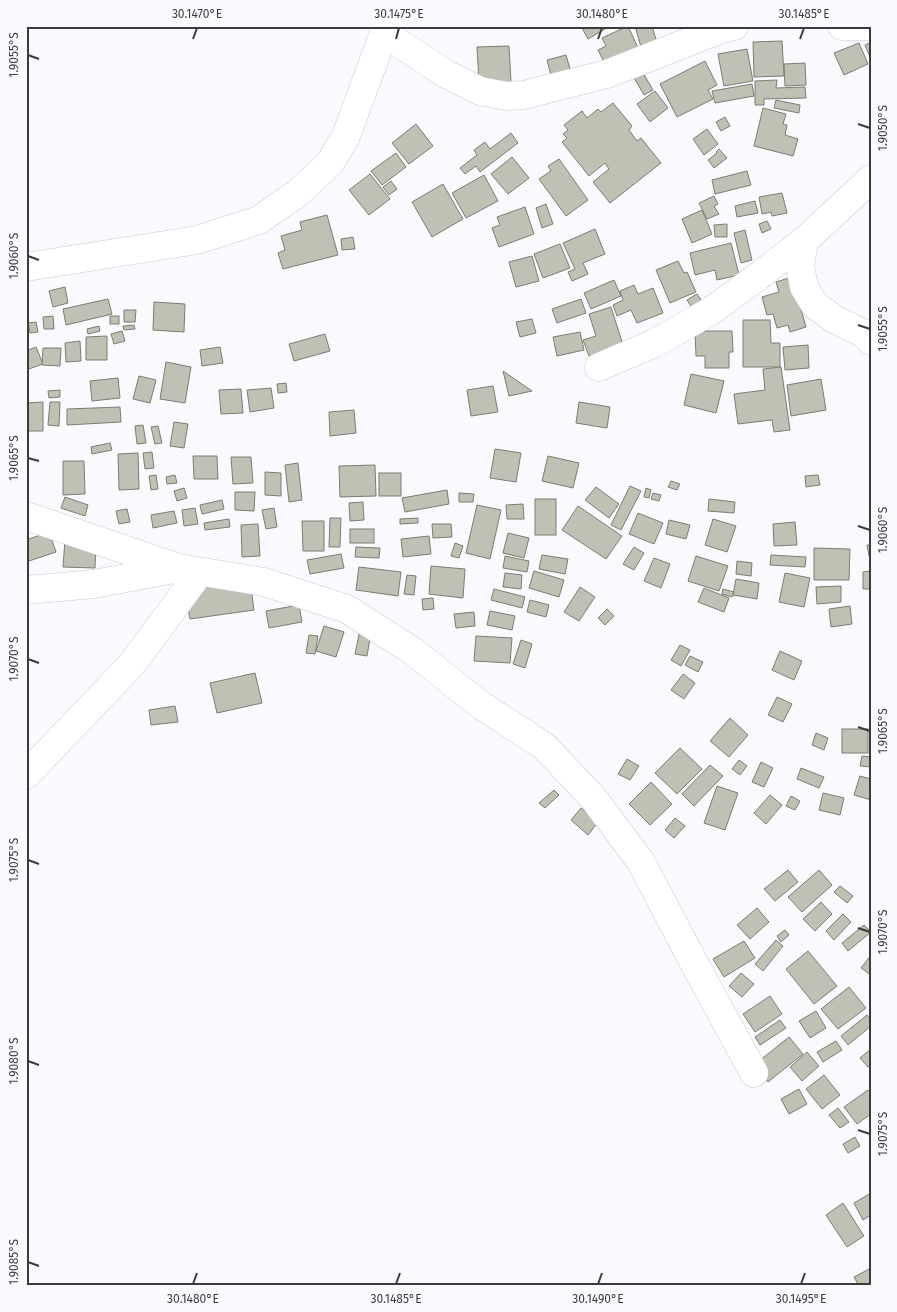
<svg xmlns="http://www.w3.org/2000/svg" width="897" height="1312" viewBox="0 0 897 1312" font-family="'Fira Sans',sans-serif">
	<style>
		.building { fill: #c0c1b4; stroke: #7c7d71 }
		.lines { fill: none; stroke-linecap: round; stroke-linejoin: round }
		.minor-casing { stroke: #cec8d5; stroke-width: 29 }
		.minor { stroke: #fff; stroke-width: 28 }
		.ticks { fill: none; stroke: #3c3a3f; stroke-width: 2 }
		.neatline { fill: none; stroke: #3c3a3f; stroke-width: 2 }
		.ticks-label { font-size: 12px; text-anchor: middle; fill: #3c3a3f }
	</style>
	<rect width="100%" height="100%" fill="#fbf9fe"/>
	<g class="building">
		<polygon points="581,26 610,26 588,39"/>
		<polygon points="628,26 638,48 605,64 598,50 606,46 602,38"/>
		<polygon points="635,26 652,26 657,43 641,47"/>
		<polygon points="782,41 784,76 754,77 753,42"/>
		<polygon points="871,42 871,56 870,57 865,45"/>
		<polygon points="859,43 868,64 844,75 834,53"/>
		<polygon points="509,46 511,82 479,83 477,47"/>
		<polygon points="747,49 753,81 724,86 718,54"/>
		<polygon points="566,55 570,69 551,75 547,60"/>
		<polygon points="705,61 717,85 708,90 713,99 677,117 660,84"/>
		<polygon points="805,63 806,85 785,86 784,64"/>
		<polygon points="642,71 653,90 644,95 633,76"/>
		<polygon points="777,80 776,88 805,87 806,98 764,99 764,105 755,105 755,81"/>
		<polygon points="752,84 754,96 715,103 712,91"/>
		<polygon points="655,91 668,108 650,122 637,104"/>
		<polygon points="776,100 800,105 799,113 774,108"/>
		<polygon points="613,103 632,126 629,130 637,141 641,138 661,163 610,203 593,182 609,169 605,163 589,176 562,142 567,138 563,134 568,130 564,125 582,111 587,118 598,109 601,112"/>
		<polygon points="763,108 786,114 783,124 787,125 785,135 798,139 793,156 754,146"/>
		<polygon points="725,117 730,126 721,131 716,122"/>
		<polygon points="416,124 433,146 409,164 392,143"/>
		<polygon points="707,129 718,144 704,155 693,139"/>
		<polygon points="511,133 518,143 480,172 476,166 465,174 460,168 477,155 474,150 485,142 490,149"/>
		<polygon points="719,149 727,158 714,168 708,160 717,153 716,152"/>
		<polygon points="396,153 406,167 382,185 371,171"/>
		<polygon points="512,157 529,178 508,194 491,174"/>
		<polygon points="559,159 588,200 566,216 539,179 551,171 548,166"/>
		<polygon points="747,171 751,185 715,194 712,180"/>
		<polygon points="370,174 390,199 369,215 349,190"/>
		<polygon points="484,175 498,201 466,218 452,193"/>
		<polygon points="391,181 397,189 389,195 383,187"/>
		<polygon points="443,184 463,219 432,237 412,202"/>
		<polygon points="782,193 787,213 772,216 771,212 762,214 759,197"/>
		<polygon points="714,196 718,204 714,206 719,214 707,219 699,203"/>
		<polygon points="755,201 758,213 737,217 735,206"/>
		<polygon points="546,204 553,224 542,228 536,208"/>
		<polygon points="525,207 534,234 499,247 492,228 500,225 497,217"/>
		<polygon points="702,210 712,234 692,243 682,219"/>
		<polygon points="327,215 338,255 283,269 278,253 285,250 281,236 302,230 300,222"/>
		<polygon points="767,221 771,229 762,233 759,224"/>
		<polygon points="727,224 727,237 715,237 714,225"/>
		<polygon points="595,229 605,254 583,263 588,274 572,281 568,272 575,269 563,243"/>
		<polygon points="745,230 752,260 741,263 734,233"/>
		<polygon points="353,237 355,249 342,250 341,239"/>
		<polygon points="731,243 739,275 717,280 715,270 695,275 690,253"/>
		<polygon points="560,244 570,268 543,278 534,254"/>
		<polygon points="532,256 539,281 516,287 509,262"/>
		<polygon points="678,261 684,273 687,272 696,292 670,303 656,270"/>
		<polygon points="792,277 806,327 790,332 788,325 777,328 773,314 767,315 762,297 779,292 776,282"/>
		<polygon points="614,280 621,296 591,309 584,293"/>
		<polygon points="634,285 638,294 653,288 663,313 637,323 631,310 617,316 613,305 623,300 620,291"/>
		<polygon points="65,287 68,303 53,307 49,291"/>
		<polygon points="697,294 704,304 694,311 687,300"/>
		<polygon points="108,299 112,314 66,325 63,309"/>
		<polygon points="581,299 586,313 557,323 552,309"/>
		<polygon points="154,302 185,304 184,332 153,330"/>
		<polygon points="611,307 623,345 589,356 583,340 596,336 589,314"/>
		<polygon points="124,310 136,310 135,322 124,322"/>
		<polygon points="53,316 54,329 44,329 43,317"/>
		<rect x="110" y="316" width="9" height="8"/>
		<polygon points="532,319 536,333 520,337 516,322"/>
		<polygon points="743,320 770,320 771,343 780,343 780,367 743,367"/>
		<polygon points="36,322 38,332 30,333 28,323"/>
		<polygon points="134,325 135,329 124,330 123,326"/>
		<polygon points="99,326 100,331 88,334 87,329"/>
		<polygon points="122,331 125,341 114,344 111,334"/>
		<polygon points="695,331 732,331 733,352 729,352 729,368 705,368 705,356 696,356"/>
		<polygon points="580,332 584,350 557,356 553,337"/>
		<polygon points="325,334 330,351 294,361 289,344"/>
		<polygon points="107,336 107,360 86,360 86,337"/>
		<polygon points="80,341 81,361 66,362 65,343"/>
		<polygon points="808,345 809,368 785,370 783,347"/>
		<polygon points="36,347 43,364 26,370 26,351"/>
		<polygon points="220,347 223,363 202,366 200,350"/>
		<polygon points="43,348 61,348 60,366 42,365"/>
		<polygon points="166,362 191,367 185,403 160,399"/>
		<polygon points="781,367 790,430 774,432 772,420 738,424 734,394 765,390 763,369"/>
		<polygon points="503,371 532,391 509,396"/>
		<polygon points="691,374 724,381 716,413 684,405"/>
		<polygon points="139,376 156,380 150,403 133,399"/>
		<polygon points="118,378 120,398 92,401 90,381"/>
		<polygon points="821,379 826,410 791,416 787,385"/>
		<polygon points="286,383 287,392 278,393 277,384"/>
		<polygon points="493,386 498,412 471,416 467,390"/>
		<polygon points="271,388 274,408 250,412 247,390"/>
		<polygon points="241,389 243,413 221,414 219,390"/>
		<polygon points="60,390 60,397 49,398 48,391"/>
		<polygon points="43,402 43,431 26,431 26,403"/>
		<polygon points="50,402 60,402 59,426 48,425"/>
		<polygon points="579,402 610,407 607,428 576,423"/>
		<polygon points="120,407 121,422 67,425 67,409"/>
		<polygon points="354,410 356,433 330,436 329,412"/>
		<polygon points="174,422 188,424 184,448 170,446"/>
		<polygon points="143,425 146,443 137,444 135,426"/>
		<polygon points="158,426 162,443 155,444 151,427"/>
		<polygon points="110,443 112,450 92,454 91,447"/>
		<polygon points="495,449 521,453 516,482 490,478"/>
		<polygon points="152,452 154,468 145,469 143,453"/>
		<polygon points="138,453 139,489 119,490 118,454"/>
		<polygon points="193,456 217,456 218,479 194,479"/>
		<polygon points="548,456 579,463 573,488 542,481"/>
		<polygon points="231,457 251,457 253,483 233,484"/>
		<polygon points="63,461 84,461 85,494 63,495"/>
		<polygon points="298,463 302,500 289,502 285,465"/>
		<polygon points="375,465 376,496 340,497 339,466"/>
		<polygon points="265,472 281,473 281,496 265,495"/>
		<rect x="379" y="473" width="22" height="23"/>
		<polygon points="156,475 158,489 151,490 149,476"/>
		<polygon points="175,475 177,483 167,484 166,477"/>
		<polygon points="818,475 820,485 806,487 805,476"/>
		<polygon points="671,481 680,484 677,490 668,487"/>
		<polygon points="630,486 641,491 621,530 611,525"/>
		<polygon points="596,487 619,504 609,518 585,500"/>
		<polygon points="184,488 187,498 177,501 174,491"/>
		<polygon points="646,488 651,490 649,498 644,497"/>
		<polygon points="447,490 449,504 405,512 402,498"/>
		<polygon points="235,492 255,492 254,511 235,510"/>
		<polygon points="459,493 474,494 473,502 459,502"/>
		<polygon points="653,493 661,495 659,501 651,499"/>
		<polygon points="65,497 88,505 85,516 61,508"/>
		<rect x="535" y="499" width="21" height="36"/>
		<polygon points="709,499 735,502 734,513 708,511"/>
		<polygon points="222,500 224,509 202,514 200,505"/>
		<polygon points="363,502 364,520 350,521 349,503"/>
		<polygon points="523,504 524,519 507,519 506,505"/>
		<polygon points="477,505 501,510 490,559 466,553"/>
		<polygon points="578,506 622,536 606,559 562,530"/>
		<polygon points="195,508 198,524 184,526 182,510"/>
		<polygon points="274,508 277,527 266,529 262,510"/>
		<polygon points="127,509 130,522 119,524 116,511"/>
		<polygon points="174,511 177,523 153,528 151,515"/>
		<polygon points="638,513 663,523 654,544 629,534"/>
		<polygon points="330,518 341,518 340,547 329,547"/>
		<polygon points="418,518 418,523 400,524 400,519"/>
		<polygon points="229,519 230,527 205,530 204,523"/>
		<polygon points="713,519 736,526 727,552 705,545"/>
		<polygon points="669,520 690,525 686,539 666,534"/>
		<polygon points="302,521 324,521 324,551 303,551"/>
		<polygon points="795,522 797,545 774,546 773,524"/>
		<polygon points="258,524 260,556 242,557 241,525"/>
		<polygon points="432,524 451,524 452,537 433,538"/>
		<rect x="350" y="529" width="24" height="14"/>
		<polygon points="49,532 56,552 26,562 26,540"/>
		<polygon points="508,533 529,538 524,558 503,553"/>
		<polygon points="429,536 431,554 403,557 401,539"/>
		<polygon points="65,540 96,541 95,568 63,567"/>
		<polygon points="455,543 463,546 459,558 451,556"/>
		<polygon points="867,545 871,545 871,556 869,556"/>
		<polygon points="356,547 380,548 379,558 355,557"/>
		<polygon points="634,547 644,553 634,570 623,564"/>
		<polygon points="814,548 850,549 849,580 814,580"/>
		<polygon points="341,554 344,568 310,574 307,560"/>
		<polygon points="542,555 568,559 565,574 539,569"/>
		<polygon points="771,555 806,557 805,567 770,565"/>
		<polygon points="505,556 529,561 527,572 503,568"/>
		<polygon points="696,556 728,566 719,591 688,581"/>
		<polygon points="654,558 670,564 661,588 644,581"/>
		<polygon points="737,561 752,563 751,576 736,574"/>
		<polygon points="431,566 465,569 463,598 429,594"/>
		<polygon points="359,567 401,572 398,596 356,590"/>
		<polygon points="534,571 564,580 559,597 529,588"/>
		<polygon points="871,571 871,589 863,589 863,572"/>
		<polygon points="505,573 522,575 521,589 503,587"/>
		<polygon points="785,573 810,578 804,607 779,602"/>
		<polygon points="407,575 416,576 414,595 404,594"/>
		<polygon points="736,579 759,583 757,599 733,595"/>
		<polygon points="250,581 254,610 190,619 185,590"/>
		<polygon points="841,586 841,602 817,604 816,587"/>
		<polygon points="580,587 595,597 579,621 564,612"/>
		<polygon points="704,588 729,598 724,612 698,602"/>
		<polygon points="494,589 525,597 522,608 491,600"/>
		<polygon points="723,589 734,592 732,597 722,594"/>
		<polygon points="433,598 434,609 423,610 422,599"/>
		<polygon points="530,600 549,605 546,617 527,612"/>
		<polygon points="299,605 302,622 269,628 266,611"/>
		<polygon points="850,606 852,624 831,627 829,609"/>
		<polygon points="607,609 614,616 605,625 598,618"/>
		<polygon points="490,611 515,616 512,630 487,625"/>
		<polygon points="474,612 475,626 456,628 454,614"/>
		<polygon points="361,625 372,627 367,656 355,654"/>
		<polygon points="324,626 344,632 336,657 316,651"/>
		<polygon points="309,635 318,636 315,654 306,653"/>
		<polygon points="476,636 512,638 510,663 474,661"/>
		<polygon points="521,640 532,644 525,668 513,664"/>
		<polygon points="680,645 690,650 681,666 671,660"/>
		<polygon points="780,651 802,661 794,680 772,670"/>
		<polygon points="690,656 703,662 698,672 685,665"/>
		<polygon points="255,673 262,703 217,713 210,683"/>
		<polygon points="683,674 695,683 684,699 671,690"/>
		<polygon points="777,697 792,704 783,722 768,715"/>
		<polygon points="175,706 178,722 151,725 149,710"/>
		<polygon points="730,718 748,735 729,757 710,741"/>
		<rect x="842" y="729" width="26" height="24"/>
		<polygon points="816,733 828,738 824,750 812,745"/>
		<polygon points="680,748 702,769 677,794 655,773"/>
		<polygon points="862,756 871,757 871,767 860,766"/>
		<polygon points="627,759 639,766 630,780 618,774"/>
		<polygon points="739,760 747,766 740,775 732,769"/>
		<polygon points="761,762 773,768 764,787 752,782"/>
		<polygon points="710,765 723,776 694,806 682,794"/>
		<polygon points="801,768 824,777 819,788 797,779"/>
		<polygon points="860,776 871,779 871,800 854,795"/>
		<polygon points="651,782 672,804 650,825 629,804"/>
		<polygon points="717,786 738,793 725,830 704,823"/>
		<polygon points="554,790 559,795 545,808 539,803"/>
		<polygon points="823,793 844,798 840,815 819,810"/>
		<polygon points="770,795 782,805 766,824 754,813"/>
		<polygon points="791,796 800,801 795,810 786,806"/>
		<polygon points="581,808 598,822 588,835 571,820"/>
		<polygon points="675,818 685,826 674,838 665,830"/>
		<polygon points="788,870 798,882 775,901 764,889"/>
		<polygon points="819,870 832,885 802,912 788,897"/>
		<polygon points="840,886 853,896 847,903 834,892"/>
		<polygon points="821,902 832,914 815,931 803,919"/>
		<polygon points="757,908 769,922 750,939 737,925"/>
		<polygon points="843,914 851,922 834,940 826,931"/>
		<polygon points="864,925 871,932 848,951 842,943"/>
		<polygon points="785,930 789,935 781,942 777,936"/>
		<polygon points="776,940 783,946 763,971 755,964"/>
		<polygon points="744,941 755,958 724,977 713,959"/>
		<polygon points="808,951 837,986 814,1004 786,969"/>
		<polygon points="871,955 871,975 861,968"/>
		<polygon points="741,973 754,984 742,997 729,986"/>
		<polygon points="849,987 866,1008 838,1029 821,1009"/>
		<polygon points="770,996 782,1014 755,1032 743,1014"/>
		<polygon points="816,1011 826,1028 810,1038 799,1021"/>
		<polygon points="867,1015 871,1020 871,1026 848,1045 841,1036"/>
		<polygon points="780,1020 786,1028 760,1045 755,1037"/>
		<polygon points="789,1037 803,1054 768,1082 754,1065"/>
		<polygon points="836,1041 842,1050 823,1062 817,1052"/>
		<polygon points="871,1049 871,1064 868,1067 860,1058"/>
		<polygon points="807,1052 819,1066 802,1081 790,1067"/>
		<polygon points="824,1075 840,1095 822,1109 806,1089"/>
		<polygon points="799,1089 807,1104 789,1114 781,1099"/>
		<polygon points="868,1090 871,1093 871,1114 857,1124 844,1107"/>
		<polygon points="838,1108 849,1122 840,1128 829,1115"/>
		<polygon points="855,1137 860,1146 848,1153 843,1144"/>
		<polygon points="871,1193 871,1215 863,1220 854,1203"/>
		<polygon points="843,1203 864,1236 847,1247 826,1215"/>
		<polygon points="871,1268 871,1286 859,1286 854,1277"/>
	</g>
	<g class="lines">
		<g class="minor-casing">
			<g id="minor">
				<polyline points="842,26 871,26"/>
				<polyline points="384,33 446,74 480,91 506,96 524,95 607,74 721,29 734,26"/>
				<polyline points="804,241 800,266 804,287 815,305 834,319 863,333 871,341"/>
				<polyline points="26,267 197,240 259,220 298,193 330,163 346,136 384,33 384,26"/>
				<polyline points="599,367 655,343 711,311 760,275 804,241 871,179"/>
				<polyline points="26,516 176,567"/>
				<polyline points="26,590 94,584 179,568 264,582 347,609 414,652 482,706 544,746 594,799 641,862 694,963 754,1073"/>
				<polyline points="26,775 132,664 200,572"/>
			</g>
		</g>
		<use href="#minor" class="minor"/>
	</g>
	<path class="ticks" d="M193,39L197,28M396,39L399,28M598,39L602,28M800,39L804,28M28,55L39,59M858,124L870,128M28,256L39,260M858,325L870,329M28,458L39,461M858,526L870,530M28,659L39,663M858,727L870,731M28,860L39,864M858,928L870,932M28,1061L39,1065M858,1130L870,1134M28,1262L39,1266M193,1284L197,1273M396,1284L400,1273M598,1284L602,1273M801,1284L805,1273"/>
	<rect width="897" height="1312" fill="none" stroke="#fbf9fe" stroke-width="55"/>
	<rect x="28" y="28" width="842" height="1256" class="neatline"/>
	<g class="ticks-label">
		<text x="197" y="18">30.1470°E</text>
		<text x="399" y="18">30.1475°E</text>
		<text x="602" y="18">30.1480°E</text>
		<text x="804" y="18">30.1485°E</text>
		<text transform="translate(14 55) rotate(-90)" y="4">1.9055°S</text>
		<text transform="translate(883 128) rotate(-90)" y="4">1.9050°S</text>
		<text transform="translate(14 256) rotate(-90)" y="4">1.9060°S</text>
		<text transform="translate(883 329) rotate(-90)" y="4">1.9055°S</text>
		<text transform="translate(14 458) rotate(-90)" y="4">1.9065°S</text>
		<text transform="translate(883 530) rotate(-90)" y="4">1.9060°S</text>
		<text transform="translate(14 659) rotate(-90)" y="4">1.9070°S</text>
		<text transform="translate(883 731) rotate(-90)" y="4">1.9065°S</text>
		<text transform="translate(14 860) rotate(-90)" y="4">1.9075°S</text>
		<text transform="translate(883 932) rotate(-90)" y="4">1.9070°S</text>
		<text transform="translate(14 1061) rotate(-90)" y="4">1.9080°S</text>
		<text transform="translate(883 1134) rotate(-90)" y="4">1.9075°S</text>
		<text transform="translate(14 1262) rotate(-90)" y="4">1.9085°S</text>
		<text x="193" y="1303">30.1480°E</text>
		<text x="396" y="1303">30.1485°E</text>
		<text x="598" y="1303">30.1490°E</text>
		<text x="801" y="1303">30.1495°E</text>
	</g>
</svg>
